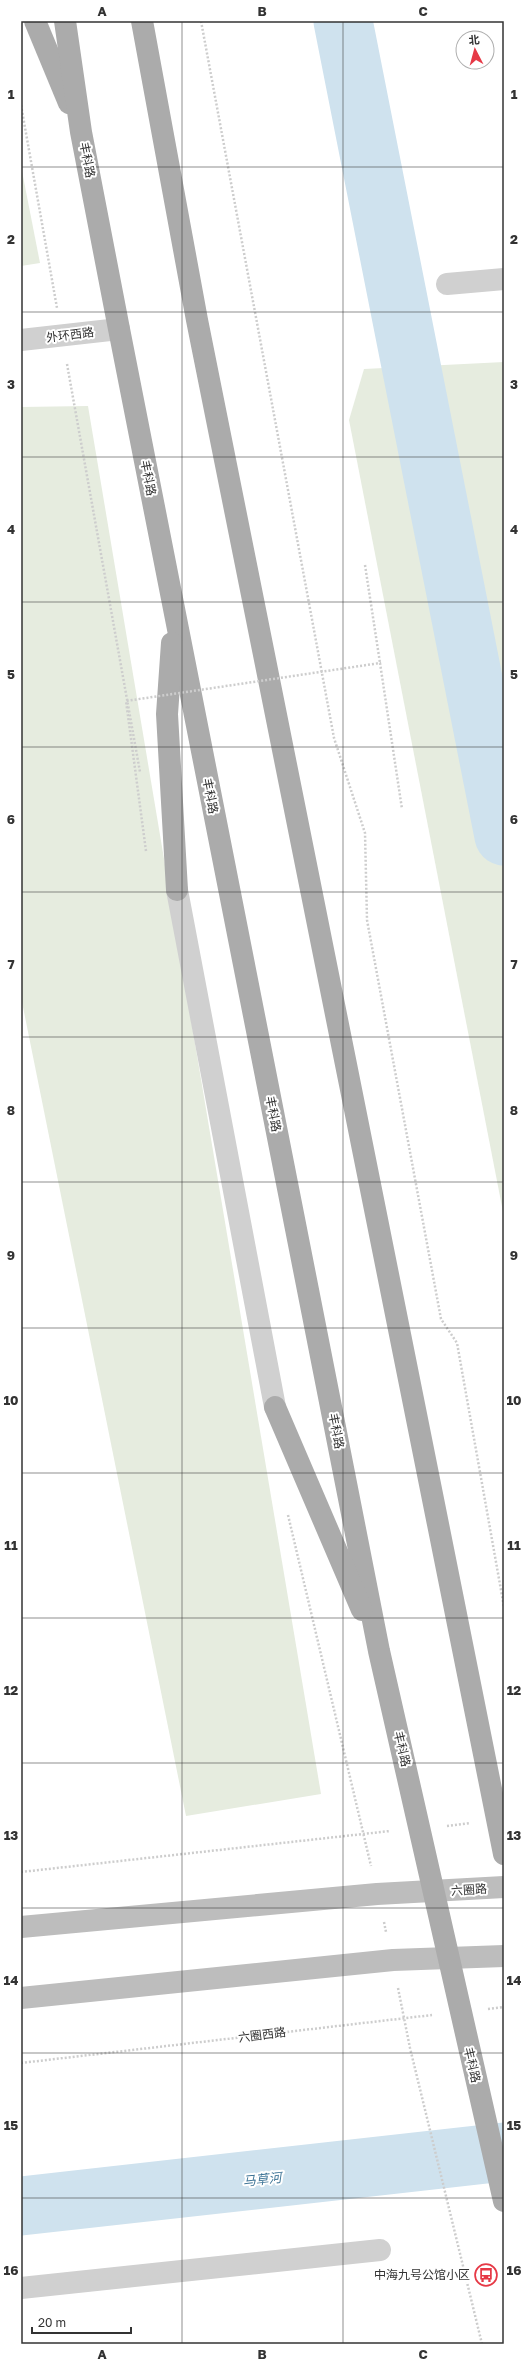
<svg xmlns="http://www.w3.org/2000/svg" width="525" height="2365" viewBox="0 0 525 2365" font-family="'Golos Text','Noto Sans SC',sans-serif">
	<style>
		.green { fill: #e6ecdf }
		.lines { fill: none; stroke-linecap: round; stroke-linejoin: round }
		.river { stroke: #cfe2ee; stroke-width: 59 }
		.path { stroke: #cdcdcd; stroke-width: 2.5; stroke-dasharray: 2 2; stroke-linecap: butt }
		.minor { stroke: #d0d0d0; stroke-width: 22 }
		.tertiary { stroke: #d0d0d0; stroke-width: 22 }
		.secondary { stroke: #bdbdbd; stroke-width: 22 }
		.primary { stroke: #ababab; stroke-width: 22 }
		.path-bridge { stroke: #cdcdcd; stroke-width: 2.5; stroke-dasharray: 2 2; stroke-linecap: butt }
		.grid { fill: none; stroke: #333; stroke-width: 1; stroke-opacity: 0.55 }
		.labels { text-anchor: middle; stroke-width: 4; stroke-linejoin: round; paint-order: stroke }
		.street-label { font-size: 12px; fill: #333; stroke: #fff }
		.poi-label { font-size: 12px; fill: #333; stroke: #fff; text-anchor: end }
		.water-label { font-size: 13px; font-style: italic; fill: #3f7597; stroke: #fff }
		.neatline { fill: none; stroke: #333; stroke-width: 1.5 }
		.grid-label { font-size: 13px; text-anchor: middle; font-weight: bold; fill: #333 }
	</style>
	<rect width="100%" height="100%" fill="#fff"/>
	<g class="green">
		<polygon points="21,166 40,263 21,266"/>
		<polygon points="504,362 504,1217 349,420 364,369"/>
		<polygon points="88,406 321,1794 186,1816 21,997 21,407"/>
	</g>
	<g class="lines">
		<g class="river">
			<polyline points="343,21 504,836"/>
			<polyline points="21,2206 504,2152"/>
		</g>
		<g class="path">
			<polyline points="201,21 334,738 365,833 367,920 441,1319 457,1343 504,1607"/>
			<polyline points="21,105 57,308"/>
			<polyline points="67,364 140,772"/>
			<polyline points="365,565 380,663"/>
			<polyline points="288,1515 371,1866"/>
			<polyline points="447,1826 470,1823"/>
			<polyline points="21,1872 390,1831"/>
			<polyline points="384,1922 386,1932"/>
			<polyline points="398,1988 410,2048 482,2344"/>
			<polyline points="488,2009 504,2007"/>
			<polyline points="21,2063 432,2015"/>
		</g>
		<g class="minor">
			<polyline points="177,890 275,1407"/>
			<polyline points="21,2288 380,2250"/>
		</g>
		<g class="tertiary">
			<polyline points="447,284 504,279"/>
			<polyline points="21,340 119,329"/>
		</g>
		<g class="secondary">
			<polyline points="21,1927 377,1894 504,1887"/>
			<polyline points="21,1998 393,1960 504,1956"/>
		</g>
		<g class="primary">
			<polyline points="35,21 69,103"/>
			<polyline points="65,21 81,132 119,329 379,1651 504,2201"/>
			<polyline points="142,21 197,320 504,1854"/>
			<polyline points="172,643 167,714 177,890"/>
			<polyline points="275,1407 362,1610"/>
		</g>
		<polyline class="path-bridge" points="146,851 126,701 380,663 402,809"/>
	</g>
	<path class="grid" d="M182,21V2344M343,21V2344M21,167H504M21,312H504M21,457H504M21,602H504M21,747H504M21,892H504M21,1037H504M21,1182H504M21,1328H504M21,1473H504M21,1618H504M21,1763H504M21,1908H504M21,2053H504M21,2198H504"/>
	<defs>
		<g id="bus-ring" transform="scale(1.15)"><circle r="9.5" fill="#fff" stroke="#e63946" stroke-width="1.5"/><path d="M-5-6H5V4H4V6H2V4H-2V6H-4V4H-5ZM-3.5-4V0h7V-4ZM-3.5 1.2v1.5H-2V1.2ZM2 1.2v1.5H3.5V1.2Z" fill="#e63946"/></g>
	</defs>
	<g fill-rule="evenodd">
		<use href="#bus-ring" x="486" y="2275"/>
	</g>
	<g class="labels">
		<g class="street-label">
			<text transform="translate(87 160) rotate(79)" y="4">丰科路</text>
			<text transform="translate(70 335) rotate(-7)" y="4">外环西路</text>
			<text transform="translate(148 478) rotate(79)" y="4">丰科路</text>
			<text transform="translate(210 796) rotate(79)" y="4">丰科路</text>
			<text transform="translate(273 1114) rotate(79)" y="4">丰科路</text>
			<text transform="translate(336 1431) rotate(79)" y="4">丰科路</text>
			<text transform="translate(402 1749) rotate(77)" y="4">丰科路</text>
			<text transform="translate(469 1890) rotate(-4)" y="4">六圈路</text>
			<text transform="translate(262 2035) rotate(-7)" y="4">六圈西路</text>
			<text transform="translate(472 2065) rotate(77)" y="4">丰科路</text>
		</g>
		<g class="poi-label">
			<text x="470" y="2279">中海九号公馆小区</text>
		</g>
		<g class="water-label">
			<text transform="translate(262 2179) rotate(-6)" y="5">马草河</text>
		</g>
	</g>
	<rect width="525" height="2365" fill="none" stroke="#ffffff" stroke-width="44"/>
	<g transform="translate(475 50) rotate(354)"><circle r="19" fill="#ffffff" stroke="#adadad"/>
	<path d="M0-3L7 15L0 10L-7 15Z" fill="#e63946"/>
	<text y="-6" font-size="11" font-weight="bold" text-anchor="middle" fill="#333333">北</text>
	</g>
	<path d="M32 2327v6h99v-6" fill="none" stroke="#333333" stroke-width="2"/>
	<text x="38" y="2327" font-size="12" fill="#333333" stroke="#ffffff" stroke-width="3" paint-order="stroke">20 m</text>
	<rect x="22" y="22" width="481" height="2321" class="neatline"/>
	<g class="grid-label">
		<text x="102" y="16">A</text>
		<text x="262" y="16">B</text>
		<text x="423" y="16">C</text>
		<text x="11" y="99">1</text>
		<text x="514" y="99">1</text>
		<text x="11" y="244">2</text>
		<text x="514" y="244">2</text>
		<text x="11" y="389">3</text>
		<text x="514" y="389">3</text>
		<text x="11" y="534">4</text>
		<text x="514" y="534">4</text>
		<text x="11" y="679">5</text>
		<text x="514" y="679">5</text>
		<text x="11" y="824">6</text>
		<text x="514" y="824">6</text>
		<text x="11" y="969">7</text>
		<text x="514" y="969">7</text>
		<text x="11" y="1115">8</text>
		<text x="514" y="1115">8</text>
		<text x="11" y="1260">9</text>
		<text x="514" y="1260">9</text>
		<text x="11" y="1405">10</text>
		<text x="514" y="1405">10</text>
		<text x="11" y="1550">11</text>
		<text x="514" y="1550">11</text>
		<text x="11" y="1695">12</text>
		<text x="514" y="1695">12</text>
		<text x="11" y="1840">13</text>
		<text x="514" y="1840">13</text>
		<text x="11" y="1985">14</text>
		<text x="514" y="1985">14</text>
		<text x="11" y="2130">15</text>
		<text x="514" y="2130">15</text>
		<text x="11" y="2275">16</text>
		<text x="514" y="2275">16</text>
		<text x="102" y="2359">A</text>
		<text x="262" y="2359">B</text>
		<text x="423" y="2359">C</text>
	</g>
</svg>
